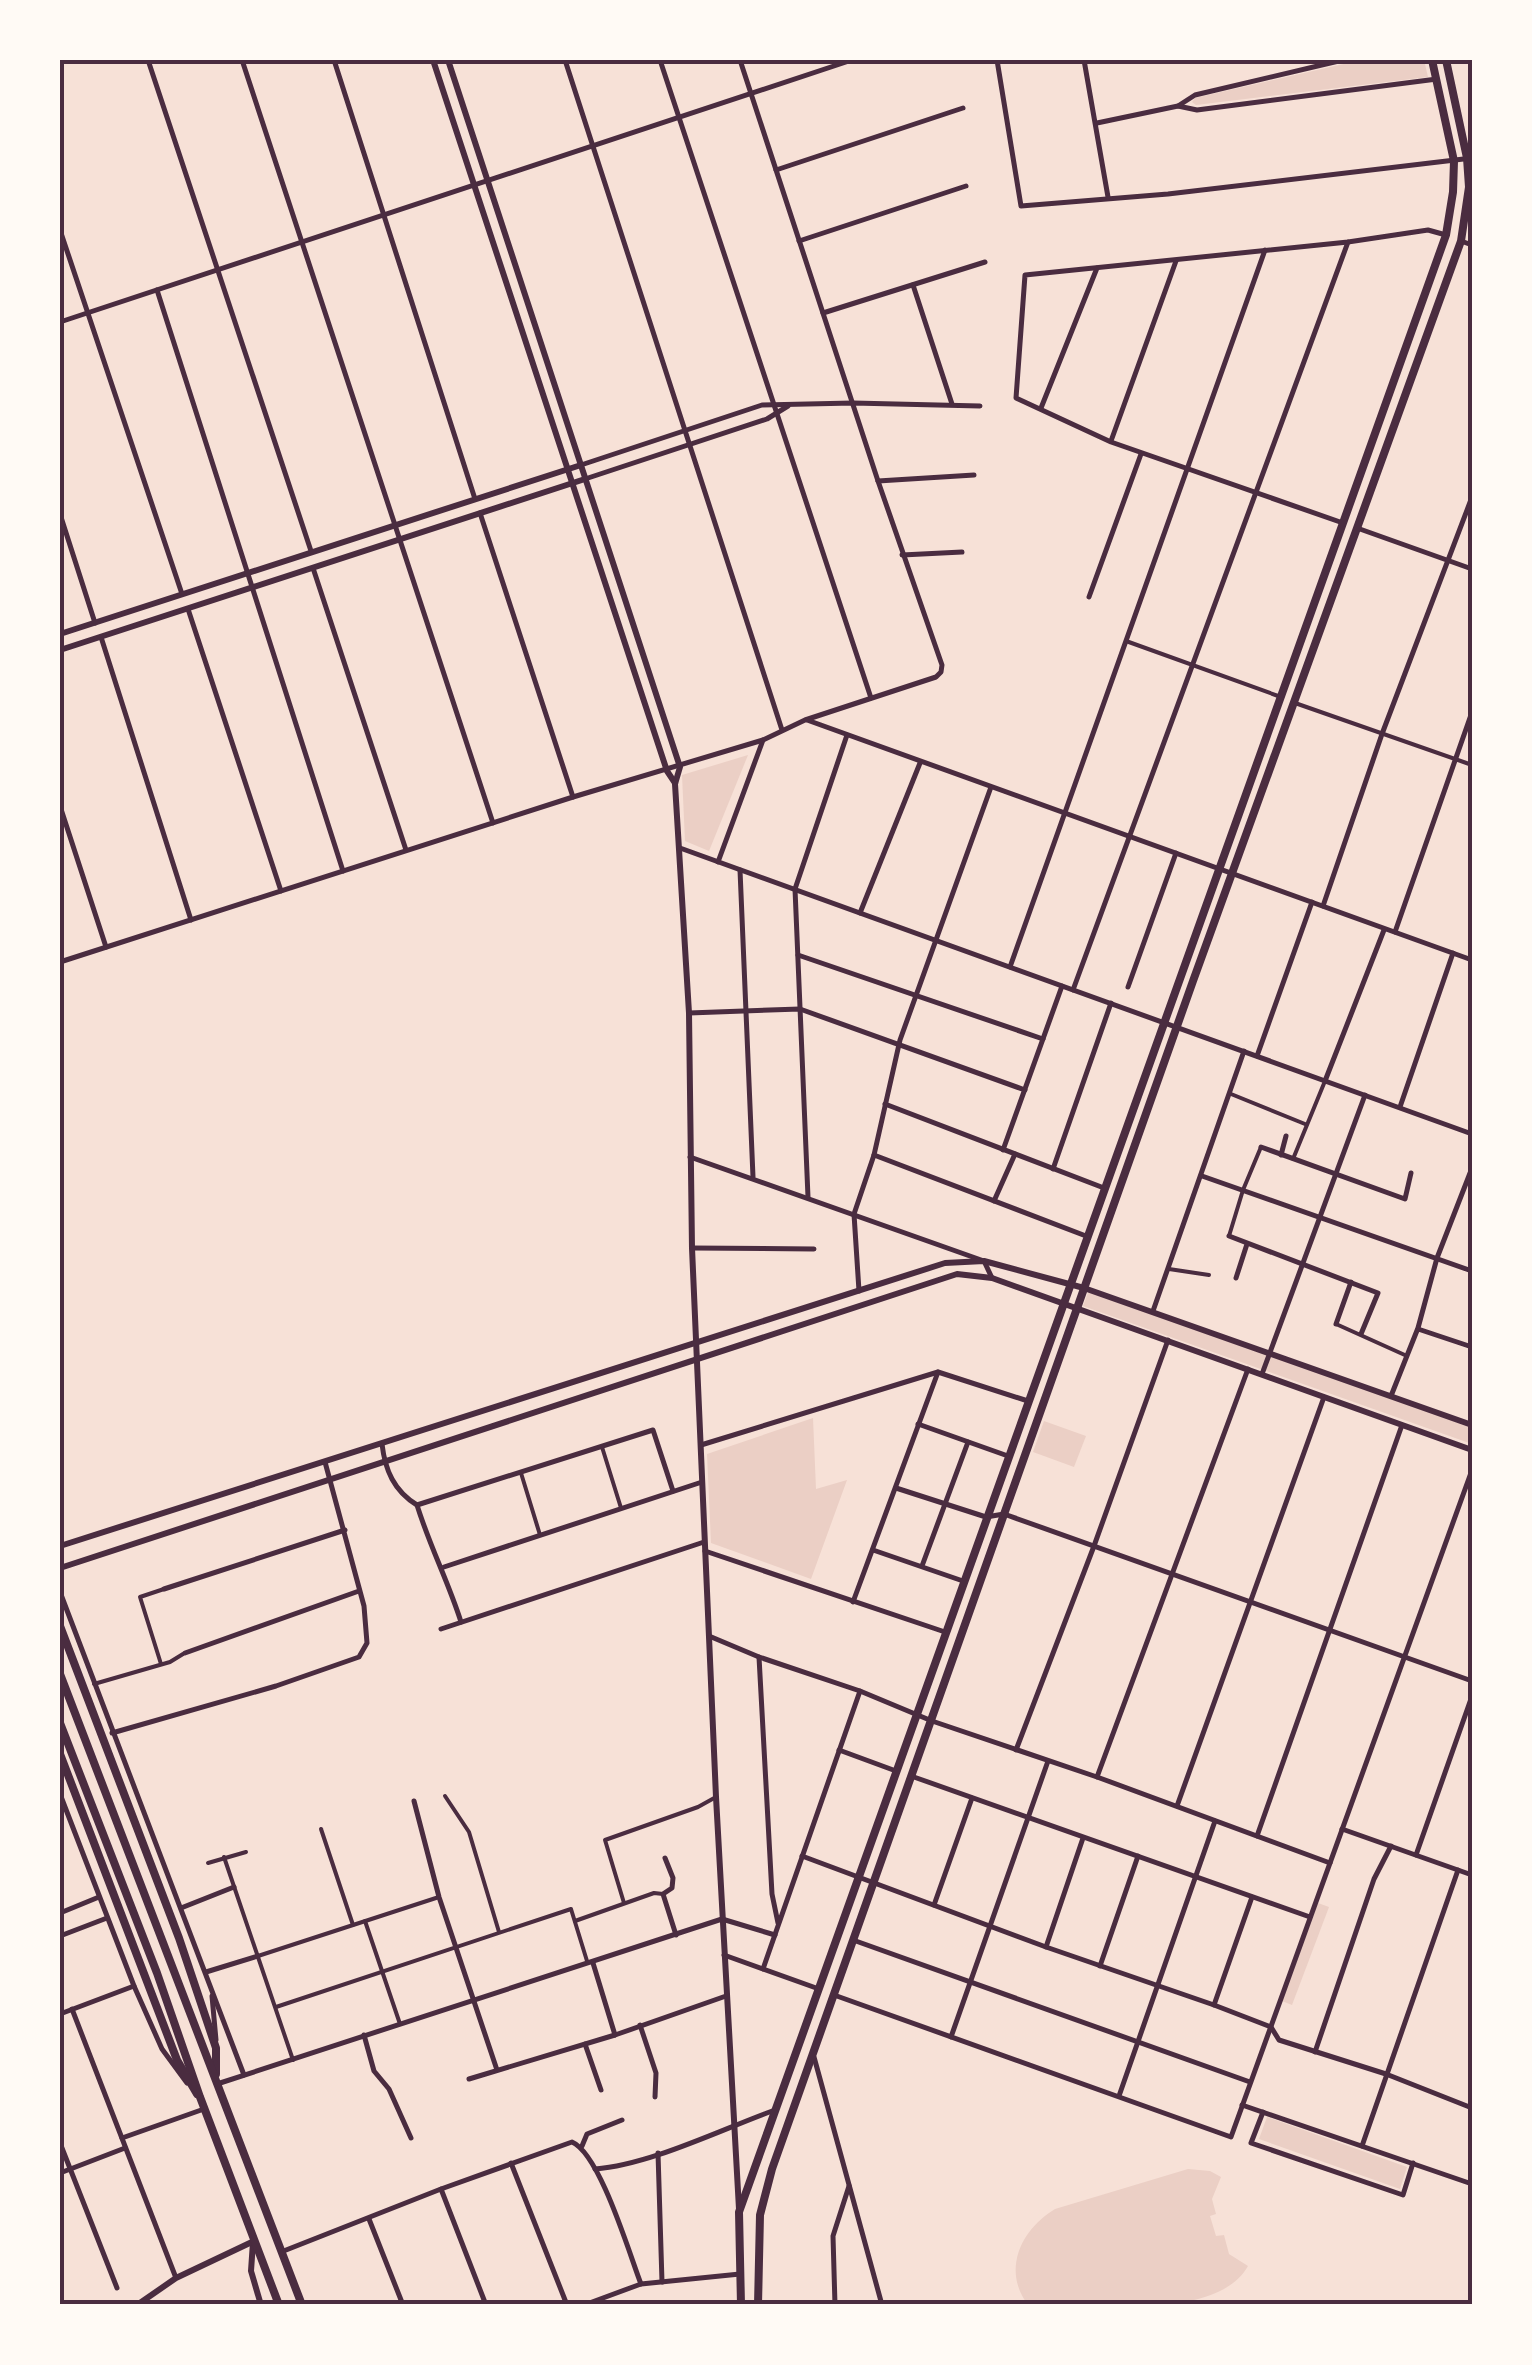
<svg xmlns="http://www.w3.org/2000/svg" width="1532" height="2365" viewBox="0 0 1532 2365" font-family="Mulish,sans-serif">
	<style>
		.green { fill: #ebcfc5 }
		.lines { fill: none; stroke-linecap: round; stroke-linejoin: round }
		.pedestrian { stroke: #4a2c40; stroke-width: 4 }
		.minor { stroke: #4a2c40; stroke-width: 5 }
		.tertiary { stroke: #4a2c40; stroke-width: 6 }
		.secondary { stroke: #4a2c40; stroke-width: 8 }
		.primary { stroke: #4a2c40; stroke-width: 8 }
		.neatline { fill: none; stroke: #4a2c40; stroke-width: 4 }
	</style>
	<rect width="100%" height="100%" fill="#f7e1d7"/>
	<g class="green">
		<polygon points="1361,60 1424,60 1428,77 1196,105 1192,102 1195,98"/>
		<polygon points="748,755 709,851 685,841 682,775"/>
		<polygon points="1089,1290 1472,1426 1472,1444 1083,1306"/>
		<polygon points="813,1418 816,1489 847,1480 811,1579 711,1543 707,1454"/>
		<polygon points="1044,1421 1086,1436 1074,1467 1033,1452"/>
		<polygon points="1318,1903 1329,1907 1292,2005 1282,2001"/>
		<polygon points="1267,2117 1407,2167 1400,2189 1259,2139"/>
		<path d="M1188,2169L1210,2171L1221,2177L1212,2199L1216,2214L1210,2216L1216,2236L1224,2235L1229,2254L1248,2266C1217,2322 1086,2305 1028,2305C1001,2269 1022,2229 1055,2209Z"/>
	</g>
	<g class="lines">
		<g class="pedestrian">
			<polyline points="1126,641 1281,697"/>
			<polyline points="1295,703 1472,765"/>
			<polyline points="1231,1094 1305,1124"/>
			<polyline points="1293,1159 1325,1081"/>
			<polyline points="1229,1236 1243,1190 1261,1147"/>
			<polyline points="1169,1269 1209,1275"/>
			<polyline points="1336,1324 1407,1356"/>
			<polyline points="602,1447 621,1508"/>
			<polyline points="521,1473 540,1535"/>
			<polyline points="161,1664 140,1597 164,1589"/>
			<polyline points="94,1684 170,1662 183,1654"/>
			<polyline points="445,1796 469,1832 499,1932"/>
			<polyline points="321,1829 353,1925"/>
			<polyline points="224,1857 293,2060"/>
			<polyline points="208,1863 246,1852"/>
			<polyline points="624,1903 605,1840 698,1807 716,1797"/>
			<polyline points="365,1921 400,2024"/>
			<polyline points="575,1921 654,1893 663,1894"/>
			<polyline points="258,1956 439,1897"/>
			<polyline points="276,2007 571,1909 587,1961"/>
		</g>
		<g class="minor">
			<polyline points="148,60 311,551"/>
			<polyline points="242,60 493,823"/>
			<polyline points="334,60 475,499"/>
			<polyline points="565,60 782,730"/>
			<polyline points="660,60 871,698"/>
			<polyline points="997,60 1021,206 1168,194 1472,158"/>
			<polyline points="1084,60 1108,197"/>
			<polyline points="1178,106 1197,110 1437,79"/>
			<polyline points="1097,123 1178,106 1195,95 1343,60"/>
			<polyline points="776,170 963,108"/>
			<polyline points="60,230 182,594"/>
			<polyline points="799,241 966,186"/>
			<polyline points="1461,241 1472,245"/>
			<polyline points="913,285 952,404"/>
			<polyline points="157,290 343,871"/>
			<polyline points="823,313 985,262"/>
			<polyline points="60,322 852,60"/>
			<polyline points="1041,408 1097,268"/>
			<polyline points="1111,441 1176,261"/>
			<polyline points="581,465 762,405 853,403 980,406"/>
			<polyline points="585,479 767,419 788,406"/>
			<polyline points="878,481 974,475"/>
			<polyline points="480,513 573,797"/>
			<polyline points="60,514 95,623"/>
			<polyline points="1343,523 1111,442 1016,398 1025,275 1348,242 1428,230 1446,235"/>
			<polyline points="1357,528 1472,569"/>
			<polyline points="902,555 962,552"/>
			<polyline points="313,568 406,850"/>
			<polyline points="1089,597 1141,454"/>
			<polyline points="188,609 281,891"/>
			<polyline points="101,637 191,920"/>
			<polyline points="807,720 1472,960"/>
			<polyline points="60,806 106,947"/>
			<polyline points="680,848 1472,1134"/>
			<polyline points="718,862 763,740"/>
			<polyline points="740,870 753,1177"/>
			<polyline points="1323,906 1382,734 1472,497"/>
			<polyline points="860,913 920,763"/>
			<polyline points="1395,932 1472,712"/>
			<polyline points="798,955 1043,1039"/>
			<polyline points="60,962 573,797 763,740 805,720 936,677 941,672 942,665 878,481 740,60"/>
			<polyline points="1010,967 1265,250"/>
			<polyline points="1128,987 1176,853"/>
			<polyline points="1073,990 1348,242"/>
			<polyline points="689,1013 800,1009 1025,1090"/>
			<polyline points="1257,1056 1312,902"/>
			<polyline points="1325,1081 1384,930"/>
			<polyline points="885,1104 1104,1188"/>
			<polyline points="1400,1107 1453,953"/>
			<polyline points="1261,1147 1405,1199 1411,1173"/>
			<polyline points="1003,1150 1062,986"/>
			<polyline points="874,1155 1086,1236"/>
			<polyline points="1281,1155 1286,1136"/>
			<polyline points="690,1157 984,1261 992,1278"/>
			<polyline points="1053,1169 1111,1003"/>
			<polyline points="1202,1176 1472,1271"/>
			<polyline points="808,1197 795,889 847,735"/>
			<polyline points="994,1201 1015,1154"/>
			<polyline points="1229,1236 1378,1293 1361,1334"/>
			<polyline points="692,1248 814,1249"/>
			<polyline points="1236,1278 1247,1244"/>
			<polyline points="859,1291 854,1214 874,1155 900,1040 991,787"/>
			<polyline points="1153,1311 1244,1051"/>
			<polyline points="1336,1324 1351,1282"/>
			<polyline points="1418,1329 1472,1347"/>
			<polyline points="1262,1374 1365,1095"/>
			<polyline points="1391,1396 1418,1328 1437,1258 1472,1168"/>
			<polyline points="918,1424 1008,1456"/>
			<path d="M382,1444C385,1470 394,1491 417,1505C430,1547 448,1581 461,1622"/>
			<polyline points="701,1445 938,1372 1028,1401"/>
			<polyline points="896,1488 986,1517 1004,1514 1472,1681"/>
			<polyline points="417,1505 653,1430 673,1491"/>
			<polyline points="873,1550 963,1581"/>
			<polyline points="705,1551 945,1632"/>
			<polyline points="922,1566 968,1442"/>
			<polyline points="444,1567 702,1482"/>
			<polyline points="164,1589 345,1530"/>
			<polyline points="60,1592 244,2075"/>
			<polyline points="853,1602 938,1372"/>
			<polyline points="441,1629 704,1542"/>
			<polyline points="709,1636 759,1657 860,1691 932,1721 1097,1777 1330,1863"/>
			<polyline points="185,1653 359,1591"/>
			<polyline points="759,1657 772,1894 778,1923"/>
			<polyline points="112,1733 276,1686 359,1657 367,1643 364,1606 325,1462"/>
			<polyline points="839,1750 896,1771"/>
			<polyline points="1016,1750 1094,1546 1168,1340"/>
			<polyline points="911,1776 1310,1917"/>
			<polyline points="1097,1777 1248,1369"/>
			<polyline points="60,1794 134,1986 162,2049 187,2083"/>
			<polyline points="414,1801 439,1897 497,2070"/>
			<polyline points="1177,1806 1324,1397"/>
			<polyline points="1342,1829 1472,1875"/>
			<polyline points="1257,1836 1402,1425"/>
			<polyline points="1416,1855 1472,1696"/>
			<polyline points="802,1856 1046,1947 1214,2005 1271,2027 1279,2040 1386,2074 1472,2108"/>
			<polyline points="665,1858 673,1878 672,1888 663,1894 676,1935"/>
			<polyline points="934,1905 972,1798"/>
			<polyline points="181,1908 234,1887"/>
			<polyline points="60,1913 99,1897"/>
			<polyline points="60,1936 107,1918"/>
			<polyline points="853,1940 1250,2082"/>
			<polyline points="1046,1947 1083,1838"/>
			<polyline points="724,1955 819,1989"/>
			<polyline points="593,1963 615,2035"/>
			<polyline points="1100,1966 1138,1856"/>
			<polyline points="763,1969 860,1691"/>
			<polyline points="206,1972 258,1956"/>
			<polyline points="834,1995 1231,2137 1472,1470"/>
			<polyline points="212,1996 216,2040"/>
			<polyline points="1214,2005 1252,1897"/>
			<polyline points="72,2009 176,2278"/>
			<polyline points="60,2014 134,1986"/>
			<polyline points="640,2025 656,2073 655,2097"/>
			<polyline points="364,2035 374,2071 389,2089 411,2138"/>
			<polyline points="951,2037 1048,1761"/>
			<polyline points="585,2044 601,2090"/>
			<polyline points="1315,2052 1374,1879 1391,1846"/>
			<polyline points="814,2057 882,2305"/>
			<polyline points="469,2079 615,2035 726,1996"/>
			<polyline points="217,2084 722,1919 775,1935"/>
			<polyline points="1119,2096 1215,1821"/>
			<polyline points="1242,2105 1472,2184"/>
			<polyline points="1263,2112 1251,2143 1403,2195 1413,2163"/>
			<polyline points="122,2138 204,2109"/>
			<polyline points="60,2143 117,2288"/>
			<polyline points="582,2146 587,2134 622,2120"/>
			<polyline points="1362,2146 1458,1870"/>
			<polyline points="658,2153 662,2282"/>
			<polyline points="511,2163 567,2305"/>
			<path d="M595,2169C650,2165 722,2129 775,2110"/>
			<polyline points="60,2173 125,2148"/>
			<polyline points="441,2189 486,2305"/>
			<polyline points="369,2219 403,2305"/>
			<path d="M281,2252L441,2189L572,2142C600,2154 629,2253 641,2284"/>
			<polyline points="584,2305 641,2284 740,2274"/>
			<polyline points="835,2305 833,2236 849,2186"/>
		</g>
		<g class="tertiary">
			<polyline points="433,60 667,771 675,783"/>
			<polyline points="448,60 680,767 675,784 689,1013 692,1248 716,1797 739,2209"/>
			<polyline points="60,634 581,465"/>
			<polyline points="60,650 585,479"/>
			<polyline points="60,1546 945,1263 984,1261 1084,1288 1472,1425"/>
			<polyline points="60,1568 957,1274 992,1278 1472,1450"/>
			<polyline points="253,2242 251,2271 261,2305"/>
			<polyline points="137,2305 176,2278 254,2241"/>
		</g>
		<g class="secondary">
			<polyline points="741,2305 739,2212 1446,235 1453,192 1454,161 1432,60"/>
			<polyline points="758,2305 760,2215 772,2169 1193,981 1461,241 1469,187 1467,158 1446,60"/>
		</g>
		<g class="primary">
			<polyline points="60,1626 179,1938 216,2048 216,2074"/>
			<polyline points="60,1674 302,2305"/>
			<polyline points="60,1723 157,1973 200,2097 279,2305"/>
			<polyline points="60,1754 177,2060 197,2094"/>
		</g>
	</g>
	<rect width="1532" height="2365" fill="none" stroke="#fffaf5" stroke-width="125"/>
	<rect x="62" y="62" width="1408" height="2240" class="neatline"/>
</svg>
